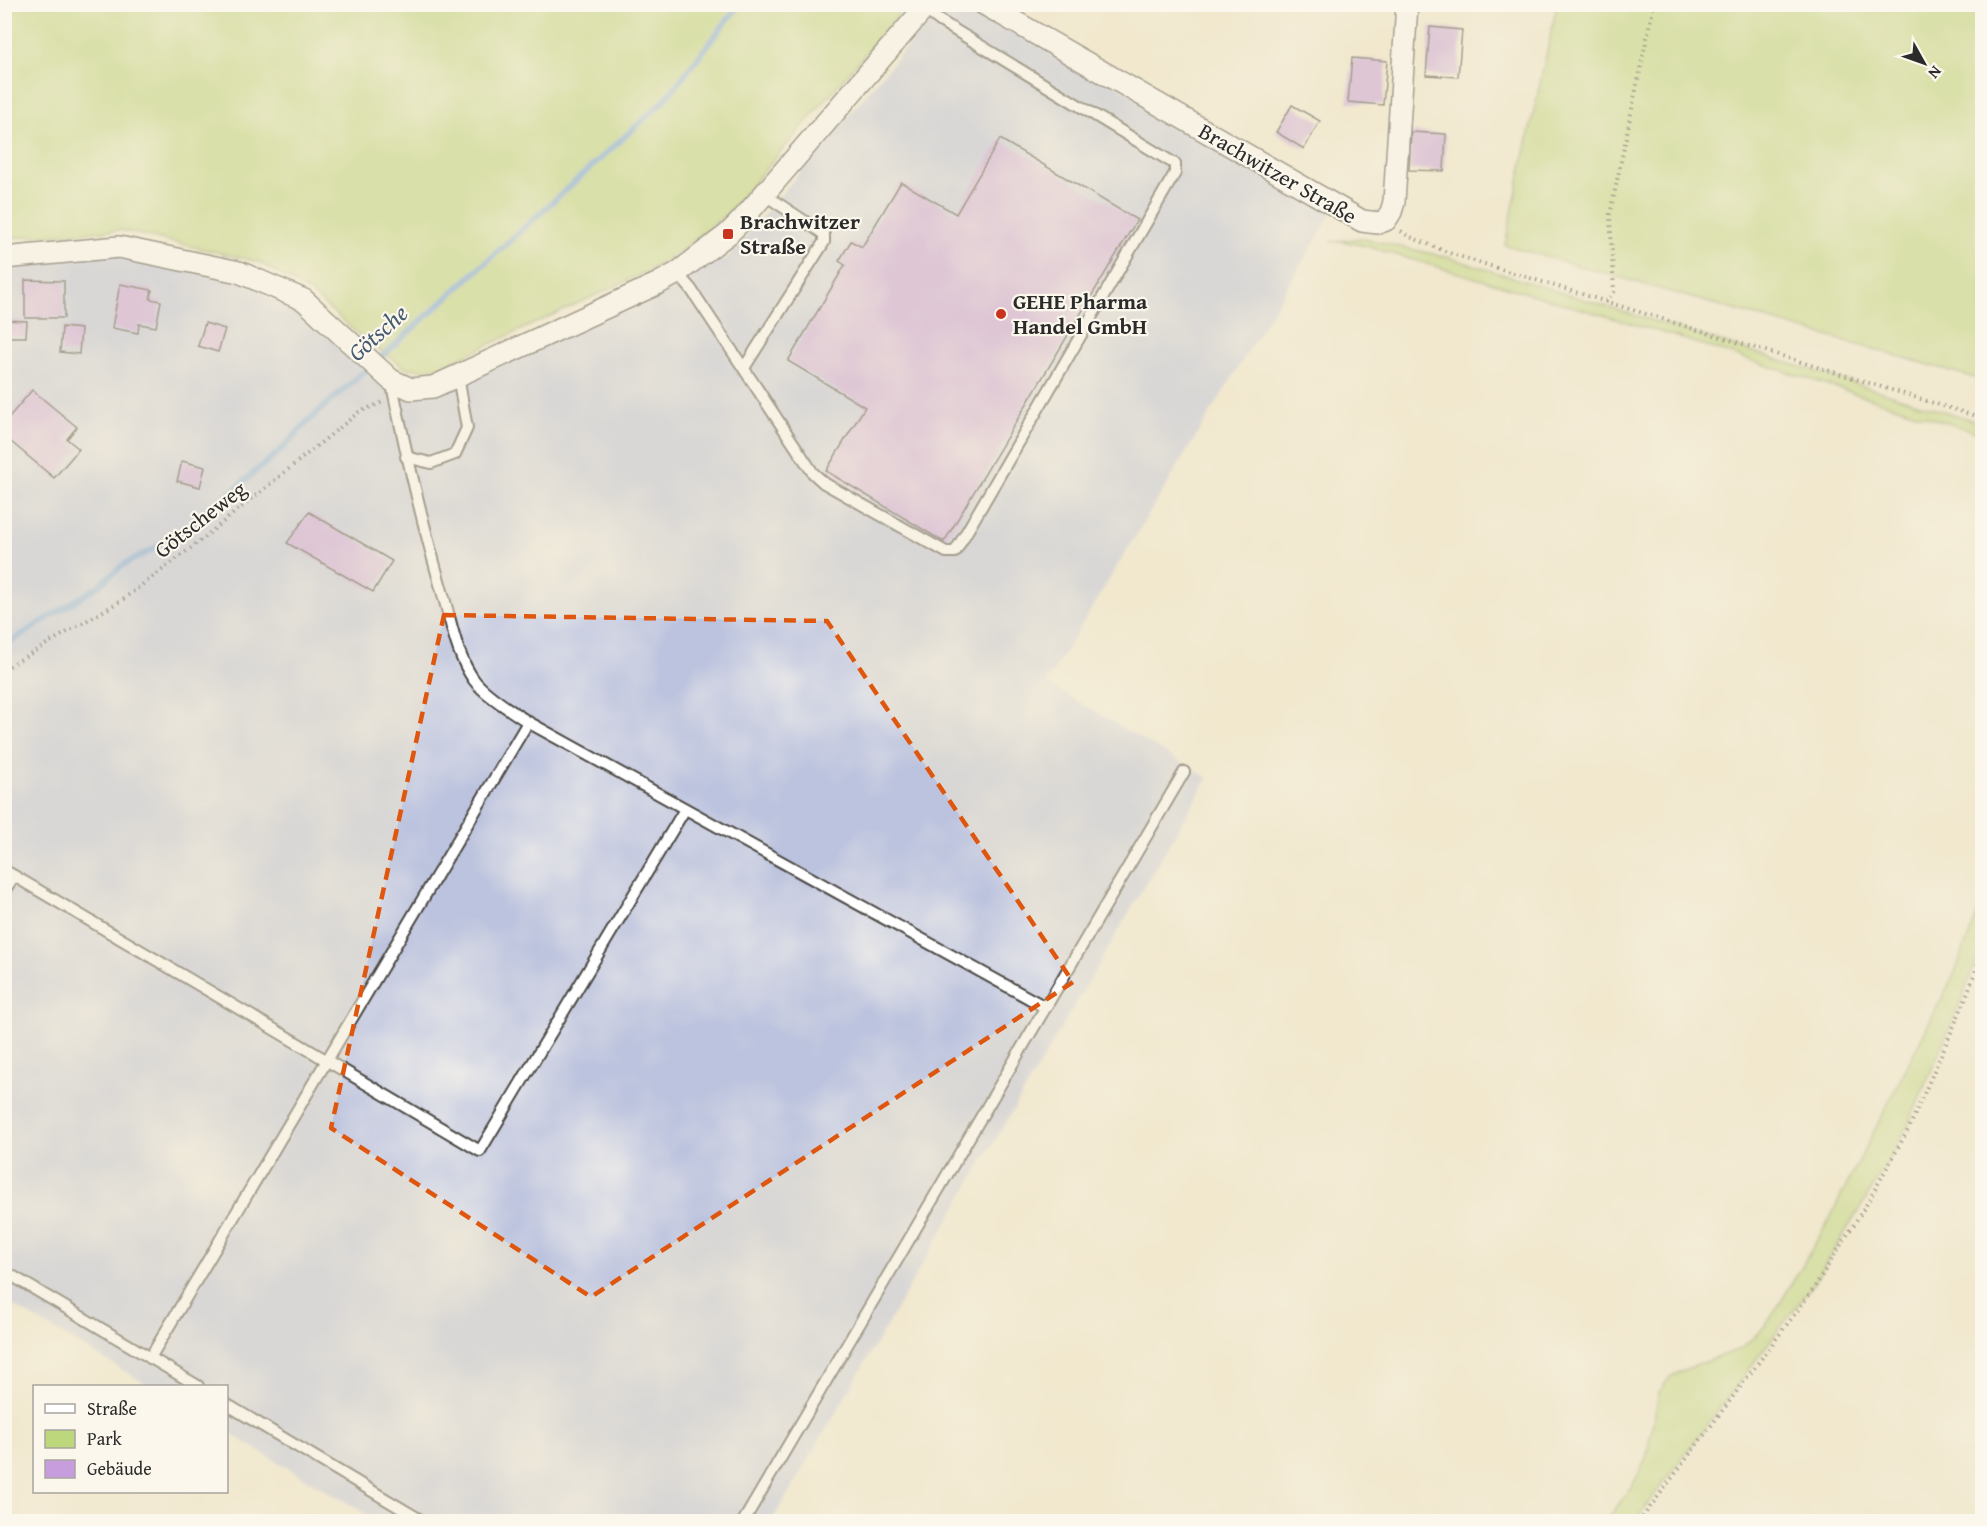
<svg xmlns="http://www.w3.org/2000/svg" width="1987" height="1526" viewBox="0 0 1987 1526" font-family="'Gentium Book Plus',serif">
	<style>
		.industrial { fill: #bcc3de }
		.green { fill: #bdd77c; stroke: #748154; stroke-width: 1.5 }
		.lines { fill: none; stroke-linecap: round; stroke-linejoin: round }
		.stream { stroke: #70a2db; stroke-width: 6 }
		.building { fill: #c79dde }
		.service-casing { stroke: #494743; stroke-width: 14 }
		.minor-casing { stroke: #494743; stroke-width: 24 }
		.path { stroke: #494743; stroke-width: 4; stroke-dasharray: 1.5 4.5; stroke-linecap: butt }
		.service { stroke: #fff; stroke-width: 10 }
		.minor { stroke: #fff; stroke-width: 21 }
		.marked { fill: none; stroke: #df570e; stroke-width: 4.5; stroke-dasharray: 12 8; stroke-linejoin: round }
		.poi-dot { fill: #c8321e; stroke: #fbf7ec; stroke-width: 2 }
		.labels { text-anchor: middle; stroke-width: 4.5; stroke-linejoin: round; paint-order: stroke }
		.street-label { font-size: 22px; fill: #2b2b2b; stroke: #fbf7ec }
		.poi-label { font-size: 22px; font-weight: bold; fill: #2b2b2b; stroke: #fbf7ec; text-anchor: start }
		.water-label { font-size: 24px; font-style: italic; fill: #475b71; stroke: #fbf7ec }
	</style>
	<rect width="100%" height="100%" fill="#fbf7ec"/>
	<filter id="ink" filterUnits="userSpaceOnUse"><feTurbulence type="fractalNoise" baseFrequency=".0167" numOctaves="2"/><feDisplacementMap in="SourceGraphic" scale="12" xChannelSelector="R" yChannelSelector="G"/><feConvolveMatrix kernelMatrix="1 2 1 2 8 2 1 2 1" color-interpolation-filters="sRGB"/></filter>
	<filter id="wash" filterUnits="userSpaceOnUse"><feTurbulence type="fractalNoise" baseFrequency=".008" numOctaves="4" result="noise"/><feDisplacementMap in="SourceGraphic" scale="24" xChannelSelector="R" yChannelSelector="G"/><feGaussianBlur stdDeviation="1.35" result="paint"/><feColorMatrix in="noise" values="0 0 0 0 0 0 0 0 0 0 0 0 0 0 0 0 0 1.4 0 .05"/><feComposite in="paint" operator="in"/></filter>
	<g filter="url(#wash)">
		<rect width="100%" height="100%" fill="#f1e8ce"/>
		<polygon class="industrial" points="943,4 977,5 1334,210 1046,683 1208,778 772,1521 378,1521 227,1432 226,1386 150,1386 5,1301 5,258 119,247 304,300 391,380 458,376 727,258"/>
		<g class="green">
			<polygon points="5,5 907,5 726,215 682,250 648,271 445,365 424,370 406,368 365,340 310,292 259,262 121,230 5,238"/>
			<polygon points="1557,5 1982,5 1982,380 1505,245"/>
			<polygon points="1360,238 1447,257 1982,423 1982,434 1677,337 1366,246 1341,241 1331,242"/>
			<polygon points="1982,902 1982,945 1963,996 1909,1123 1872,1189 1813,1284 1635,1521 1607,1521 1635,1481 1646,1458 1659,1392 1670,1377 1681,1371 1742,1348 1763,1328 1776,1310 1829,1220 1955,972"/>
		</g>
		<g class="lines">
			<polyline class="stream" points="4,646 97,587 123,565 180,535 281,450 311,418 388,351 664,101 740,4"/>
		</g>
		<g id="blocks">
			<g class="building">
				<polygon points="1430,27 1462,30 1458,77 1426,75"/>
				<polygon points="1352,58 1387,61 1383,105 1348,102"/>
				<polygon points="1292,105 1320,121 1304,149 1276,132"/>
				<polygon points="1411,132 1446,134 1444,171 1409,170"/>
				<polygon points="1000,139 1137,220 944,542 826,471 865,407 788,361 845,265 839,261 851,241 862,247 901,182 956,214"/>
				<polygon points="25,280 64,281 64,318 25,318"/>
				<polygon points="120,284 152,290 150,299 161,301 156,327 139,324 138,333 112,328"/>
				<polygon points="4,320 27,321 26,337 4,337"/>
				<polygon points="205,323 225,329 218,352 198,346"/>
				<polygon points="62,327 81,329 79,354 60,352"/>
				<polygon points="32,390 77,427 67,439 79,449 54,478 4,436 4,423"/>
				<polygon points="182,461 205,467 200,487 177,481"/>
				<polygon points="309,512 392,561 373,592 287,543"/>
			</g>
		</g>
	</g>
	<g filter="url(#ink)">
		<use href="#blocks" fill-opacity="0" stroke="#494743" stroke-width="1.5"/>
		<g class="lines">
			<g class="service-casing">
				<g id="service">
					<polyline points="677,273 691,289 813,473 824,483 946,552 955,552 1175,173 1175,164 940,21 924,9"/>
					<polyline points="744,368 824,242 824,234 765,195"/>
					<path d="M391,380C406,454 423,526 444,598C452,626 457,656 474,680C484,694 513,712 528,722L1045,1007"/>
					<polyline points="406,457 431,463 455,454 467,428 458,376"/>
					<polyline points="4,870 480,1151 685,809"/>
					<polyline points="4,891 14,876"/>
					<polyline points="4,1271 198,1386"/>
					<polyline points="150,1358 528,722"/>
					<polyline points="226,1404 424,1522"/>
					<polyline points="743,1522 1184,772"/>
				</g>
			</g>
			<g class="minor-casing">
				<g id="minor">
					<polyline points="984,4 1362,221 1378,223 1386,220 1391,212 1394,202 1407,4"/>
					<polyline points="4,258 119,247 239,272 304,300 391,380 411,389 433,387 659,283 677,273 728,234 740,222 928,4"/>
				</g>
			</g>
			<g class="path">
				<polyline points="1401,231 1408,236 1452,254 1982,418"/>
				<polyline points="1606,302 1614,292 1610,214 1654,4"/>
				<polyline points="4,669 122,600 191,548 359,412 383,402"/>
				<polyline points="1639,1522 1812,1291 1868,1202 1909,1128 1963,1005 1982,954"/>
			</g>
			<use href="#service" class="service"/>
			<use href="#minor" class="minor"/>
		</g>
	</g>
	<path d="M0 0H1987V1526H0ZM444,615L827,621L1073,982L591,1297L331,1128Z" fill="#f1e8ce" fill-opacity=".55" fill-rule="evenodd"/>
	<path class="marked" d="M444,615L827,621L1073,982L591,1297L331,1128Z"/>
	<g class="poi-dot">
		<rect x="722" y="228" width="12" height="12" rx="3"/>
		<circle cx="1001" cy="314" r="6"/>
	</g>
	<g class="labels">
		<g class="street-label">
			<text transform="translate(1278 173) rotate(30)" y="8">Brachwitzer Straße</text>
			<text transform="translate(200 519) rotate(-38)" y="8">Götscheweg</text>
		</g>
		<g class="poi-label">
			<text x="740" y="229">Brachwitzer<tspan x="740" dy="25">Straße</tspan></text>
			<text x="1013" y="309">GEHE Pharma<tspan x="1013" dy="25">Handel GmbH</tspan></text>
		</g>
		<g class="water-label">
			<text transform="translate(378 333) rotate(-42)" y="8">Götsche</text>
		</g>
	</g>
	<rect width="1987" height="1526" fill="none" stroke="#fbf7ec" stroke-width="24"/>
	<rect x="33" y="1385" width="195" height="108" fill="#fbf7ec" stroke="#a8a59f" stroke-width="1.5"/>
	<rect x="45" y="1404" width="30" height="9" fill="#ffffff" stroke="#a8a59f" stroke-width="1.5"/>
	<text x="87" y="1415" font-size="18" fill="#2b2b2b">Straße</text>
	<rect x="45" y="1430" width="30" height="18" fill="#bdd77c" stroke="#a8a59f" stroke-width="1.5"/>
	<text x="87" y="1445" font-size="18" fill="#2b2b2b">Park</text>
	<rect x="45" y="1460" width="30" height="18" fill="#c79dde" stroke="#a8a59f" stroke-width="1.5"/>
	<text x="87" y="1475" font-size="18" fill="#2b2b2b">Gebäude</text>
	<g transform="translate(1924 63) rotate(130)" stroke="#fbf7ec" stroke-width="4.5" paint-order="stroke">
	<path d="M0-4.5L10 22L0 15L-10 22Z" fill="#2b2b2b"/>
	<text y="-9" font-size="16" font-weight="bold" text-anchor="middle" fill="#2b2b2b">N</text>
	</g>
</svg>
